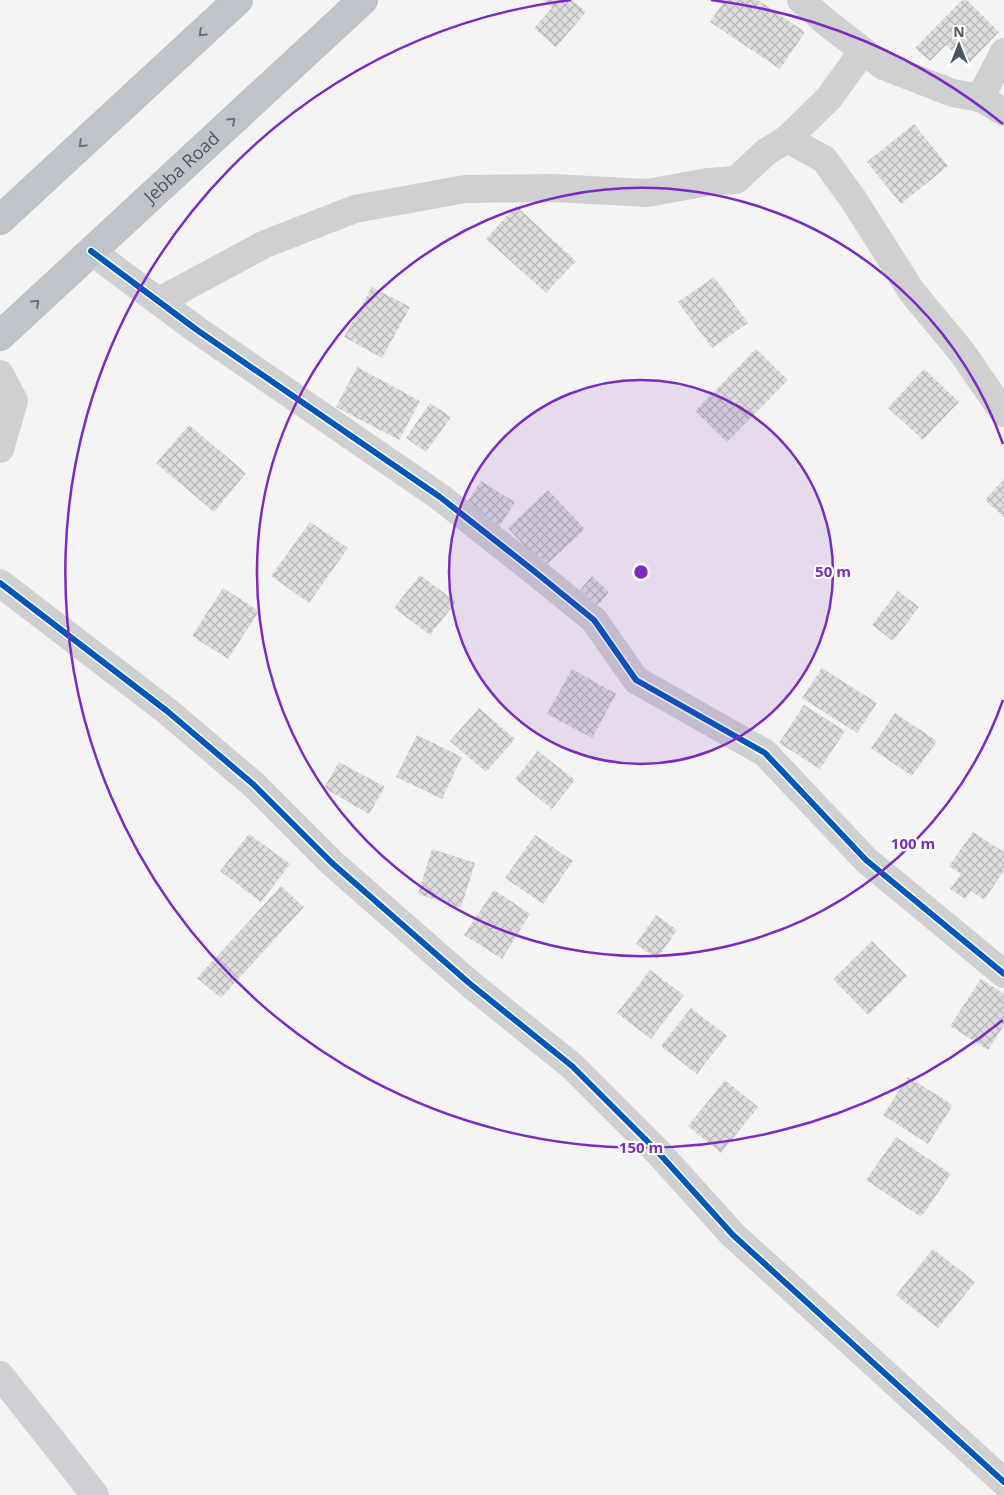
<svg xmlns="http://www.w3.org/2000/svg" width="1004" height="1495" viewBox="0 0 1004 1495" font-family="'Open Sans',sans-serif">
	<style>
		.building { fill: url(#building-cross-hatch) }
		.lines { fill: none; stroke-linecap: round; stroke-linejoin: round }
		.highway-casing { stroke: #b9bec3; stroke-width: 30 }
		.street { stroke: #ced0d2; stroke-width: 28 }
		.secondary { stroke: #ced0d4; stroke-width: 28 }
		.highway { stroke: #bec4c9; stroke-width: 28 }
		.cycleway-casing { stroke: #fff; stroke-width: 9 }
		.cycleway { stroke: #0057b8; stroke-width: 6 }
		.oneway { stroke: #67727b }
		.ring { fill: none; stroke: #7b2cbf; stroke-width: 2.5 }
		.labels { text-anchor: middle; stroke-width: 4.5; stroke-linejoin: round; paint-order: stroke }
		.street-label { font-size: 18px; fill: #4a5661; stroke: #fff }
		.centre { fill: #7b2cbf; stroke: #fff; stroke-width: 2.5 }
		.ring-label { font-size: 15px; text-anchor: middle; font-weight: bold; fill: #7b2cbf; stroke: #fff; stroke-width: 4.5; stroke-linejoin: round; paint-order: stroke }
	</style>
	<defs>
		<pattern id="building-cross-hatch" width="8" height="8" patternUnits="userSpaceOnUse" patternTransform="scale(1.25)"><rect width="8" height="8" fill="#ddddde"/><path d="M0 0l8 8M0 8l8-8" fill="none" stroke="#b5b6b7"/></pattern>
	</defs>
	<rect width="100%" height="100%" fill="#f4f4f4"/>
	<g class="building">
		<polygon points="544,0 572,0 586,12 556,47 534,28 552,8"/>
		<polygon points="725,0 758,0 805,32 780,69 710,22"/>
		<polygon points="962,0 967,0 999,32 967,65 946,45 930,61 915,48"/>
		<polygon points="914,124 948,166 901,204 867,162"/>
		<polygon points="516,206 576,261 546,293 486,239"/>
		<polygon points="714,277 748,323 712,348 678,302"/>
		<polygon points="372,287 410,307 382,358 344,337"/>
		<polygon points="756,349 788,380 727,442 695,411"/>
		<polygon points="357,367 420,401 399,440 336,407"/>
		<polygon points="924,369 959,402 923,440 888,408"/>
		<polygon points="430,403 451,417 426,452 406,438"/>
		<polygon points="189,425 246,473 214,512 156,463"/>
		<polygon points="1004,479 1004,517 985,500"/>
		<polygon points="481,481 515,502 500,526 466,504"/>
		<polygon points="548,490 585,529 544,567 508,528"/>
		<polygon points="310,522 348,548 309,603 271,576"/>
		<polygon points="420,575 456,602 430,635 394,608"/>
		<polygon points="592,576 609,592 598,605 580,590"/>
		<polygon points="223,588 259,611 228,659 192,636"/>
		<polygon points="898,591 919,607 893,641 872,625"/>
		<polygon points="822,668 877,703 857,733 802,698"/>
		<polygon points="572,669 616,694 592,738 547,714"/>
		<polygon points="804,705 845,731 820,769 779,743"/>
		<polygon points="479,708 515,739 486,772 450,741"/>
		<polygon points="895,713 937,741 912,776 871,748"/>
		<polygon points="417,735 462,757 442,799 396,777"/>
		<polygon points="538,751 575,780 552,809 515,779"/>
		<polygon points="339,762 385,787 369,814 324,788"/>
		<polygon points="973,832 1004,852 1004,871 984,900 971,891 965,899 950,889 961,874 949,866"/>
		<polygon points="249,834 290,864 261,902 220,871"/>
		<polygon points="535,835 573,861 543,904 505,878"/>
		<polygon points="432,849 475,863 461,908 418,894"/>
		<polygon points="281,886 304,907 221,998 197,978"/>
		<polygon points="494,890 530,914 502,959 464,935"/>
		<polygon points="656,915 677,930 657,959 636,944"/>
		<polygon points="872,941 907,976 868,1015 833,979"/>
		<polygon points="650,970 684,995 651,1039 617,1013"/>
		<polygon points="981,979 1004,994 1004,1025 988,1050 950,1026"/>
		<polygon points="691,1008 727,1036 697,1074 661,1046"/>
		<polygon points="908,1077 953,1105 928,1144 883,1115"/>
		<polygon points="725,1080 758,1107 721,1153 688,1126"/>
		<polygon points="896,1137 951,1174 921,1217 866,1180"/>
		<polygon points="933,1249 975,1282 938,1328 896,1295"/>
	</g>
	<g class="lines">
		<g class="highway-casing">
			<g id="highway">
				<polyline points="0,220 238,0"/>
				<path id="s1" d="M0,336L363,0"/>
			</g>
		</g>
		<g class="street">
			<polyline points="801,0 827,23 883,66 953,93 980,98 1004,112"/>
			<polyline points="980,98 1004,52"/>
			<polyline points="787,139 829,98 863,51"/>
			<polyline points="91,251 197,330 440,497 534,571 594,620 636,680 765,753 866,860 1004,974"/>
			<polyline points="159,301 265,244 355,209 465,189 552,188 647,193 708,182 736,180 766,152 787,139 824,159 853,199 912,292 961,351 1004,413"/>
			<polyline points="0,374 14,401 0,449"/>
			<polyline points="0,583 167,711 254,785 332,863 469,983 572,1066 657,1151 733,1235 1004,1482"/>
		</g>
		<polyline class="secondary" points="0,1375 95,1495"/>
		<use href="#highway" class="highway"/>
		<g class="cycleway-casing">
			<g id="cycleway">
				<polyline points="91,251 197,330 440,497 534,571 594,620 636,680 765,753 866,860 1004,974"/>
				<polyline points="0,583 167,711 254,785 332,863 469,983 572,1066 657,1151 733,1235 1004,1482"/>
			</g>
		</g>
		<use href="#cycleway" class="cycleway"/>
	</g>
	<defs><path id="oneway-chevron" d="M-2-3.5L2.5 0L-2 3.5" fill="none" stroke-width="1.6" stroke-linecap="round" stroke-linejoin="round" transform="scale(1.25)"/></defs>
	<g class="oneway">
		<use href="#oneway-chevron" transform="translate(202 33) rotate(137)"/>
		<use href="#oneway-chevron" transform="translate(232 121) rotate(-43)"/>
		<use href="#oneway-chevron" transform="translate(82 144) rotate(137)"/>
		<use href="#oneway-chevron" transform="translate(36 303) rotate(-43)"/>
	</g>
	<circle cx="641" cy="572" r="192" fill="#7b2cbf" fill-opacity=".12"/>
	<g class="ring">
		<circle cx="641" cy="572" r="192"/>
		<path d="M1003 700A384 384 0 1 1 1003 444"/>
		<path d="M1003 1020A576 576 0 1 1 571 0M711 0A576 576 0 0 1 1003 124"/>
	</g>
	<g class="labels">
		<g class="street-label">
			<text dy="6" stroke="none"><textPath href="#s1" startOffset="248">Jebba Road</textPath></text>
		</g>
	</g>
	<circle cx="641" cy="572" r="8" class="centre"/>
	<g class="ring-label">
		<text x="833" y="577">50 m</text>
		<text x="913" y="849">100 m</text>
		<text x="641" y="1153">150 m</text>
	</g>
	<g transform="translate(959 45)" stroke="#ffffff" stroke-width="4" paint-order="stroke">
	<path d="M0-4L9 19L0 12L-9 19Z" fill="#4a5661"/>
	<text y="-8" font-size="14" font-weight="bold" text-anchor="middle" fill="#4a5661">N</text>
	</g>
</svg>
